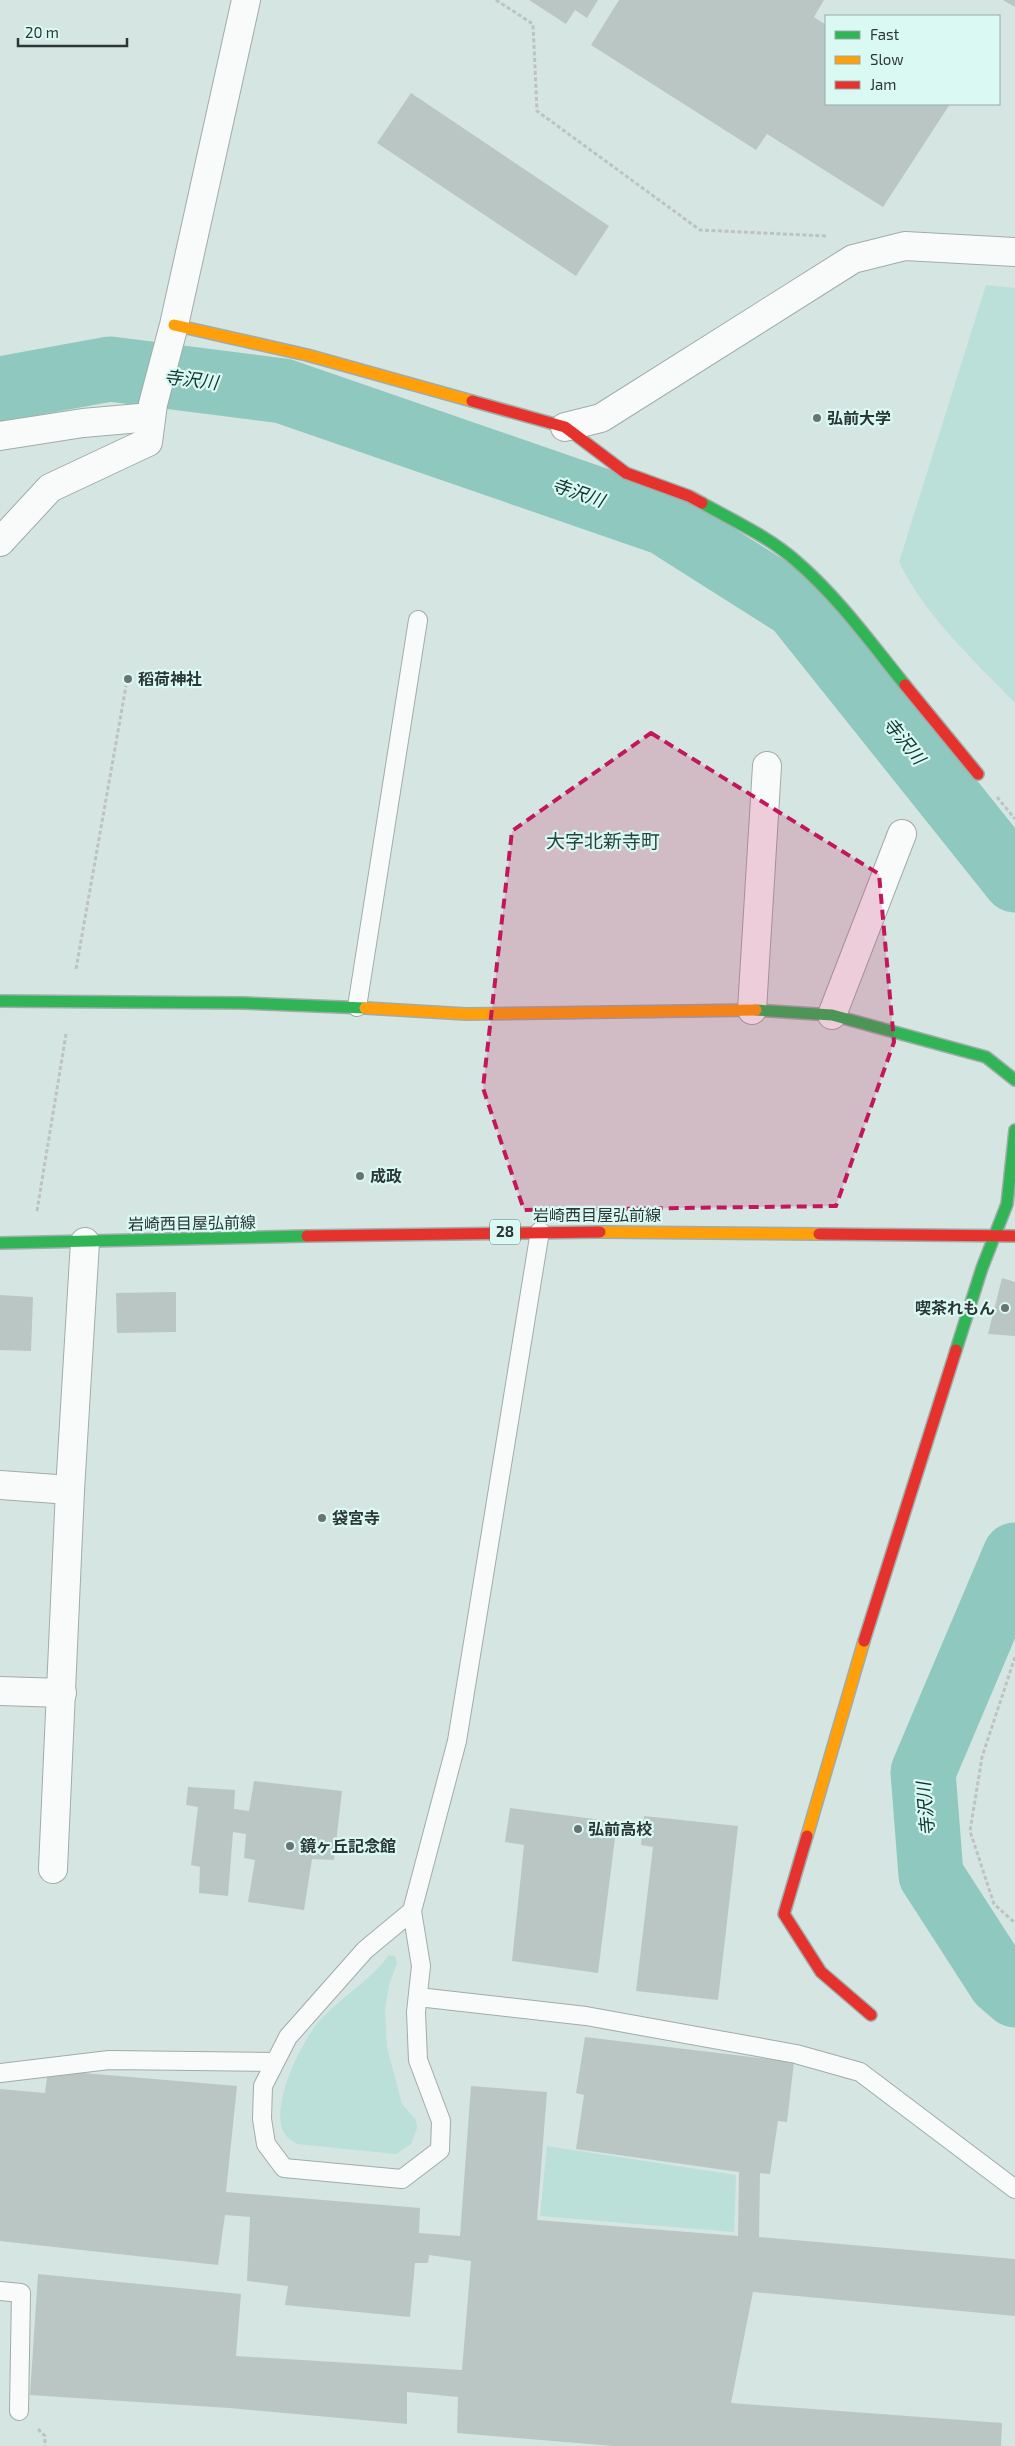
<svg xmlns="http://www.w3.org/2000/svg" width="1015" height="2446" viewBox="0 0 1015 2446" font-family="'Exo 2','Noto Sans JP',sans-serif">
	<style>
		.green { fill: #bbe0d9 }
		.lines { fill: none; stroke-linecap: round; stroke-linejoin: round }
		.river { stroke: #8fc8be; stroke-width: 65 }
		.building { fill: #bac6c4 }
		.lane-casing { stroke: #a0acaa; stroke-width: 20 }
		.street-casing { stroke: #a0acaa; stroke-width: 30 }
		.fast-casing { stroke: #a0acaa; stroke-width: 14 }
		.slow-casing { stroke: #a0acaa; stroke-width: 14 }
		.jam-casing { stroke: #a0acaa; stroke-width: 14 }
		.path { stroke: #bdc3c2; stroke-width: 3; stroke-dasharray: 4 2.5; stroke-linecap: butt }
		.lane { stroke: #f9fbfb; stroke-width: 18 }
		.street { stroke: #f9fbfb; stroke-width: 28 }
		.fast { stroke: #30b455; stroke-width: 11 }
		.slow { stroke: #ff9f0a; stroke-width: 11 }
		.jam { stroke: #e5322d; stroke-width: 11 }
		.marked { fill: #c2185b; fill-opacity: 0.2; stroke: #c2185b; stroke-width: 4; stroke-dasharray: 10 6; stroke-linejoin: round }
		.poi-dot { fill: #677472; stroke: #dbf9f3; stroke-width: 2 }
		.labels { text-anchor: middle; stroke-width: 4.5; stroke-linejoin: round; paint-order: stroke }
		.shield { fill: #dbf9f3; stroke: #60716e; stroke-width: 1 }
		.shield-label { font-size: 15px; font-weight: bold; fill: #2c3735 }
		.poi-label { font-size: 16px; font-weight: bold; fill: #2c3735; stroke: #dbf9f3; text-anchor: start }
		.street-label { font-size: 16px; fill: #2c3735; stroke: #dbf9f3 }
		.water-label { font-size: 18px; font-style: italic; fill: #103530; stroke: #dbf9f3 }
		.quarter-label { font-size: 19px; fill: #29423e; stroke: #dbf9f3 }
	</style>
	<rect width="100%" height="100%" fill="#d5e5e2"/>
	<g class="green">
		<path d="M986,285L1015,288V703C973,659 926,617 899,562Z"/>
		<path d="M389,1955L395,1956L397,1963L389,1985L385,2009L387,2047L402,2104L416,2120L417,2128L411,2144L396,2154L297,2144C291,2140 286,2137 283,2131C271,2103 302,2039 322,2018C343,1996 371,1980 389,1955Z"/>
		<polygon points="547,2146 736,2175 734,2232 540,2216"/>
	</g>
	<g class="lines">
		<g class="river">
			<polyline points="0,389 110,369 283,391 665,523 796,606 1015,880"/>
			<polyline points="1015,1555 923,1772 931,1875 1000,1982 1015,1995"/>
		</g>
	</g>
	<g class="building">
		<polygon points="529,0 598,0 587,18 575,10 566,24"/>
		<polygon points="619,0 824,0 814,17 826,25 826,104 950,104 883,207 767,134 756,150 591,45"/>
		<polygon points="1003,0 1015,0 1015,7"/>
		<polygon points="411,93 609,226 576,276 377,143"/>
		<polygon points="1002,1278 1015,1282 1015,1336 988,1334"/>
		<polygon points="176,1292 176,1332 117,1333 116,1293"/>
		<polygon points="0,1295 33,1297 31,1351 0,1350"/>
		<polygon points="254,1781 342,1791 334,1860 312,1859 304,1910 248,1902 255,1860 244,1858 246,1834 233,1832 228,1896 199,1893 200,1867 191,1865 198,1807 186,1805 188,1787 235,1790 234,1809 249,1811"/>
		<polygon points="510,1808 617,1822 598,1973 512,1961 524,1845 505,1842"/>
		<polygon points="644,1816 738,1826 718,2000 636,1991 653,1847 641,1845"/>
		<polygon points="585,2037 794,2062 787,2122 778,2121 770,2174 760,2173 759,2237 1015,2259 1015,2316 753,2292 731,2403 1002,2423 1001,2446 613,2446 457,2433 458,2397 407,2392 407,2424 229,2408 30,2395 38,2274 241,2294 236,2356 462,2370 471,2261 429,2255 428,2263 415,2263 410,2317 285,2305 288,2286 247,2281 250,2217 225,2215 218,2265 0,2241 0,2089 45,2093 48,2070 237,2086 226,2192 420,2208 419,2233 460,2236 471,2086 547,2092 537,2220 738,2236 739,2172 576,2149 584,2095 576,2093"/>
	</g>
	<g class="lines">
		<g class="lane-casing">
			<g id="lane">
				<polyline points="357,1007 418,620"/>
				<polyline points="412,1911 365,1950 288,2037 263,2086 262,2119 266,2144 284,2168 402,2179 440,2150 441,2121 418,2060 416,2012 421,1966 412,1911 457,1741 540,1231"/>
				<polyline points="418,1997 586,2016 796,2054 860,2072 1015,2189"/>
				<polyline points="0,2073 109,2060 275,2062"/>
				<polyline points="0,2291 21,2293 19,2411"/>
			</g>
		</g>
		<g class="street-casing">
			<g id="street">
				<polyline points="565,427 601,418 853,259 905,246 1015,252"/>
				<polyline points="0,436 83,423 151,417"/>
				<polyline points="0,542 50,488 148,442 153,404 174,325 246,0"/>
				<polyline points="752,1010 767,766"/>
				<polyline points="832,1015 902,834"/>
				<polyline points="0,1485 70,1490"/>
				<polyline points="0,1691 62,1693"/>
				<polyline points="53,1869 70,1490 85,1242"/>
			</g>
		</g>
		<g class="fast-casing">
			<g id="fast">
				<path d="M702,503C734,521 769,537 796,561C838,597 871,643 905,685"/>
				<polyline points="0,1001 244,1003 365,1008"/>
				<polyline points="756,1010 832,1015 986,1057 1015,1080"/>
				<polyline points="0,1243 307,1236"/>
				<polyline points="956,1350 982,1268 1007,1204 1015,1130"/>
			</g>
		</g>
		<g class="slow-casing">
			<g id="slow">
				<polyline points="174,325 307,355 472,401"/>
				<polyline points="365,1008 466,1014 756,1010"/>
				<polyline points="600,1232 819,1234"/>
				<polyline points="807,1836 864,1641"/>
			</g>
		</g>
		<g class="jam-casing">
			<g id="jam">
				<polyline points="472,401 565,427 626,473 689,496 702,503"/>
				<polyline points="905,685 978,774"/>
				<polyline points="819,1234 1015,1236"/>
				<polyline points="307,1236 600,1232"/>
				<polyline points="864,1641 956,1350"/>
				<polyline points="807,1836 784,1914 821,1972 871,2015"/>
			</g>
		</g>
		<g class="path">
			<polyline points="496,0 533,24 537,111 700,230 826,236"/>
			<polyline points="997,797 1015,819"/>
			<polyline points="76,969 126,686"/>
			<polyline points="37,1211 66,1034"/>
			<polyline points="1015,1657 982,1757 970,1831 994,1904 1015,1923"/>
			<polyline points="38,2429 45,2436 45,2446"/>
		</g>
		<use href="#lane" class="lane"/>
		<use href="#street" class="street"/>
		<use href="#fast" class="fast"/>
		<use href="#slow" class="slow"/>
		<use href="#jam" class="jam"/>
	</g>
	<path class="marked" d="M651,733L879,874L894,1042L836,1206L524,1210L483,1088L512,831Z"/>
	<g class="poi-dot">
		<circle cx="817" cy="418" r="5"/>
		<circle cx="128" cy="679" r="5"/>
		<circle cx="360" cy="1176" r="5"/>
		<circle cx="1005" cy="1308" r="5"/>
		<circle cx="322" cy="1518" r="5"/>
		<circle cx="578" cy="1829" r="5"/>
		<circle cx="290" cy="1846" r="5"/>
	</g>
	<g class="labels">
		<rect class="shield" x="490" y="1219.5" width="30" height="25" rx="4"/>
		<g class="shield-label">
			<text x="505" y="1237">28</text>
		</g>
		<g class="poi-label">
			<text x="827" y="424">弘前大学</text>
			<text x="138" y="685">稻荷神社</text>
			<text x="370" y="1182">成政</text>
			<text x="995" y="1314" text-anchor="end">喫茶れもん</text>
			<text x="332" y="1524">袋宮寺</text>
			<text x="588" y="1835">弘前高校</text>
			<text x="300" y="1852">鏡ヶ丘記念館</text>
		</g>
		<g class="street-label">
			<text x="597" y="1221">岩崎西目屋弘前線</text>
			<text transform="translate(192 1223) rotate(-1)" y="6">岩崎西目屋弘前線</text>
		</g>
		<g class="water-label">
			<text transform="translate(191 380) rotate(7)" y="6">寺沢川</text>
			<text transform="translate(578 493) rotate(19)" y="6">寺沢川</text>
			<text transform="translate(904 741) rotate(51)" y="6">寺沢川</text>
			<text transform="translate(926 1809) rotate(-95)" y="6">寺沢川</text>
		</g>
		<g class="quarter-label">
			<text x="603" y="848">大字北新寺町</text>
		</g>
	</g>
	<rect x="825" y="15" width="175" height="90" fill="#dbf9f3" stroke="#95aba7"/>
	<rect x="835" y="31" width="25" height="8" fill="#30b455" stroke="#95aba7"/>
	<text x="870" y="40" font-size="15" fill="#2c3735">Fast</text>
	<rect x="835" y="56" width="25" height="8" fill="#ff9f0a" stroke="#95aba7"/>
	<text x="870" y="65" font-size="15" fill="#2c3735">Slow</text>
	<rect x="835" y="81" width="25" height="8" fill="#e5322d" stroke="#95aba7"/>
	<text x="870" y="90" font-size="15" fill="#2c3735">Jam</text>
	<path d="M18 38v8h109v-8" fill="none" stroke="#2c3735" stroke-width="2.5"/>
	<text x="25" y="38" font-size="15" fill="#2c3735" stroke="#dbf9f3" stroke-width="4" paint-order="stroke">20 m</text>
</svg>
